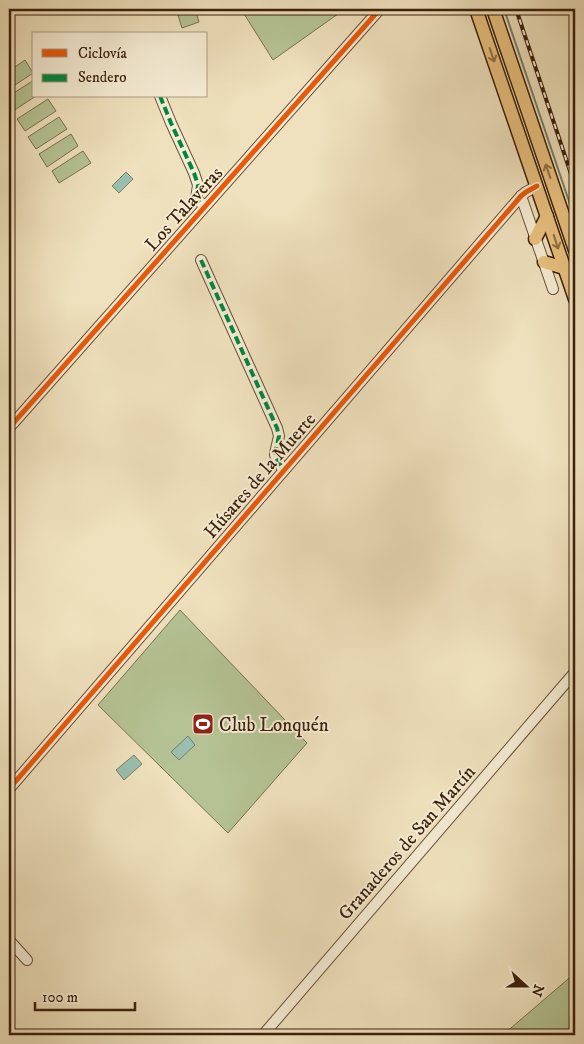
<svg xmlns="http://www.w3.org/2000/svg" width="584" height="1044" viewBox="0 0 584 1044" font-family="'IM FELL DW Pica',serif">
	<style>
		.green { fill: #b5c394; stroke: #787250 }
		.water { fill: #9abeaf; stroke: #747f6d }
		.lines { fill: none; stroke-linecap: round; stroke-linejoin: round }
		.stream { stroke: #747f6d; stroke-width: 2 }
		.minor-casing { stroke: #685138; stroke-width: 12 }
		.major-casing { stroke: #3b210b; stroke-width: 15 }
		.minor { stroke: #f5ecd4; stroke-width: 10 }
		.major { stroke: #e8c07e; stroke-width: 12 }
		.rail-casing { stroke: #3b210b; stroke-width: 4 }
		.rail { stroke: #f5ecd4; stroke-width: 2; stroke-dasharray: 5.5; stroke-linecap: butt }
		.quiet { stroke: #00873e; stroke-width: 4; stroke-dasharray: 8 4; stroke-linecap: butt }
		.cycleway-casing { stroke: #f5ecd4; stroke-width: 8 }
		.cycleway { stroke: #e8590c; stroke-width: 5 }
		.oneway { stroke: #927044 }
		.labels { text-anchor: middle; stroke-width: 4; stroke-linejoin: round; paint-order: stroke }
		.street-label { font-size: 19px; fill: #3b210b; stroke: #f5ecd4 }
		.poi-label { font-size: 19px; fill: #3b210b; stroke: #f5ecd4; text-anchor: start }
	</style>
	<rect width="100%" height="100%" fill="#efe1bd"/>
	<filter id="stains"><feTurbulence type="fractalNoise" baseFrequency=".004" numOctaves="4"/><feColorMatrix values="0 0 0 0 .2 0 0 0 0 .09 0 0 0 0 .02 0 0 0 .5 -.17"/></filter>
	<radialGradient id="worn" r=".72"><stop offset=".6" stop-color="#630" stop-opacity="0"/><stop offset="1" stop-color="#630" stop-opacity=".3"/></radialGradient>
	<g class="green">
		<polygon points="176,9 195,9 199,22 182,28"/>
		<polygon points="241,9 345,9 273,60"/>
		<polygon points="25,60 33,73 9,89 9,71"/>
		<polygon points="34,80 34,96 36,96 13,111 9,105 9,96"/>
		<polygon points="48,99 56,111 25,131 17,119"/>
		<polygon points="59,117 67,129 36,149 28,137"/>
		<polygon points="71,134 78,146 47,167 39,154"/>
		<polygon points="83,151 91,163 59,183 52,171"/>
		<polygon points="180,610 307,743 228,833 98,705"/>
		<polygon points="575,973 575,1035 505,1035 504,1034"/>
	</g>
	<g class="water">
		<polygon points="126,172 133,179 119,193 112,186"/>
		<polygon points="188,736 195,745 179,760 171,752"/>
		<polygon points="134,755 142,764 124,780 116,770"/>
	</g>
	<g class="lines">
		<polyline class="stream" points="504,9 575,219"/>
		<g class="minor-casing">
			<g id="minor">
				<polyline points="160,96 171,123 194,173 198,185 196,199 205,206"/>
				<polyline points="521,196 553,289"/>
				<polyline points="201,260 277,428 279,436 276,449 275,455 283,470"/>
				<polyline points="9,428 380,9"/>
				<polyline points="9,789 521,196 526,192 537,186"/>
				<polyline points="9,940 27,960"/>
				<polyline points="263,1035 575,672"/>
			</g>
		</g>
		<g class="major-casing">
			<g id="major">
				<polyline points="476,9 575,299"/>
				<polyline points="493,9 575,250"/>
				<polyline points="535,239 547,216"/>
				<polyline points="544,262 564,268"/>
			</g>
		</g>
		<use href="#minor" class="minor"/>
		<use href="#major" class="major"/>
		<g class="rail-casing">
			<polyline id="rail" points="516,9 575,186"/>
		</g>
		<use href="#rail" class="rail"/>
		<g class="quiet">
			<polyline points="160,96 171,123 194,173 198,185 196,199 205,206"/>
			<polyline points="201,260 277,428 279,436 276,449 275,455 283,470"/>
		</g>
		<g class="cycleway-casing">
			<g id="cycleway">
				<polyline points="9,428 380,9"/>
				<polyline points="9,789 521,196 526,192 537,186"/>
			</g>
		</g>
		<use href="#cycleway" class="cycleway"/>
	</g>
	<defs><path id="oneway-shaft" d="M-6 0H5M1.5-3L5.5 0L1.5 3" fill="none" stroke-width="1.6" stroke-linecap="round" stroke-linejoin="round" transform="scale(1.25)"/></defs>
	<g class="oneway">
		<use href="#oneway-shaft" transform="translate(492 55) rotate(71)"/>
		<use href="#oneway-shaft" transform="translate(548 171) rotate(-109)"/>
		<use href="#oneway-shaft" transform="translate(556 242) rotate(72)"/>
	</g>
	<defs>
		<g id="stadium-square" transform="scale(1.125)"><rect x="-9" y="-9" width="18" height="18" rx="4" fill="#8f2418" stroke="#f5ecd4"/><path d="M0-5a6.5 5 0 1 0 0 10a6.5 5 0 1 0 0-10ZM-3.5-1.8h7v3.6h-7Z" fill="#fff"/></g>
	</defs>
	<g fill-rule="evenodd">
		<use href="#stadium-square" x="203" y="724"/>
	</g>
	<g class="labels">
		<g class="street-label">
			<text transform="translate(183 208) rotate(-48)" y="7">Los Talaveras</text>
			<text transform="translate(259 475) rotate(-49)" y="7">Húsares de la Muerte</text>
			<text transform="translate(406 842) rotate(-49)" y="7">Granaderos de San Martín</text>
		</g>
		<g class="poi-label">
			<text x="219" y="731">Club Lonquén</text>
		</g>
	</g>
	<rect width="584" height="1044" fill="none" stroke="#efe1bd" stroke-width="30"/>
	<rect x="10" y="10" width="564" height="1024" fill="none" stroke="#3b210b" stroke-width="2.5"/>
	<rect x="15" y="15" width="554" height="1014" fill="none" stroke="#3b210b"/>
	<rect x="32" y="32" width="175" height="65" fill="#f5ecd4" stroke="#ab9b84"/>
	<rect x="42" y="49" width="25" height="8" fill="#e8590c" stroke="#ab9b84"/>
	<text x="78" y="58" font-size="15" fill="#3b210b">Ciclovía</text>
	<rect x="42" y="74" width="25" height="8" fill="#00873e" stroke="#ab9b84"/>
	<text x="78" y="82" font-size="15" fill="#3b210b">Sendero</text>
	<g transform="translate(526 986) rotate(111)" stroke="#f5ecd4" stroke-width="4" paint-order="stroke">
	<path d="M0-4L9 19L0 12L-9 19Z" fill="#3b210b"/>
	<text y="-8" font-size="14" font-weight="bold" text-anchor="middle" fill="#3b210b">N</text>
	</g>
	<path d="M35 1002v8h100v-8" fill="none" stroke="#3b210b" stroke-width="2.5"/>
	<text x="42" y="1002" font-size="15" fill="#3b210b" stroke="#f5ecd4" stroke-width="4" paint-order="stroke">100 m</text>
	<rect width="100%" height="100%" filter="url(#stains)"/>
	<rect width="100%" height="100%" fill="url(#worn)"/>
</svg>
